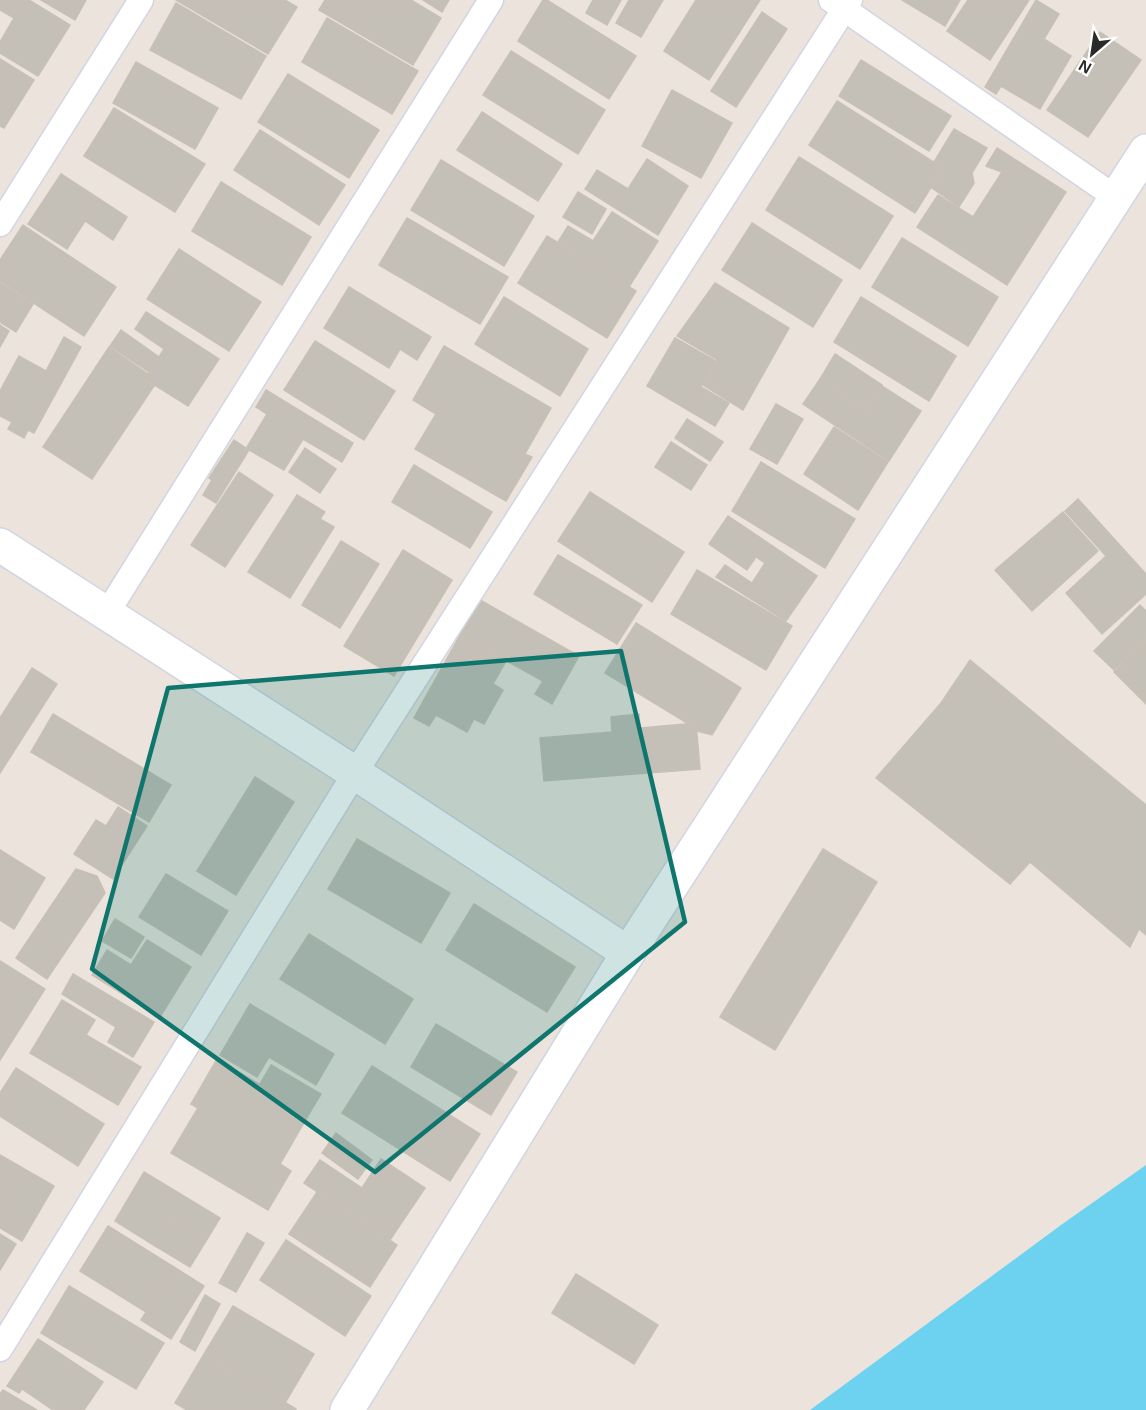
<svg xmlns="http://www.w3.org/2000/svg" width="1146" height="1410" viewBox="0 0 1146 1410" font-family="Arial,sans-serif">
	<style>
		.water { fill: #6dd2f0 }
		.building { fill: #c4bfb7; stroke: #c7c0b5; stroke-width: 1.5 }
		.lines { fill: none; stroke-linecap: round; stroke-linejoin: round }
		.street-casing { stroke: #d1d5e3; stroke-width: 27 }
		.secondary-casing { stroke: #d1d5e3; stroke-width: 36 }
		.street { stroke: #fff; stroke-width: 24 }
		.secondary { stroke: #fff; stroke-width: 33 }
		.marked { fill: #0f766e; fill-opacity: 0.2; stroke: #0f766e; stroke-width: 4.5; stroke-linejoin: round }
	</style>
	<rect width="100%" height="100%" fill="#ece4dc"/>
	<polygon class="water" points="1146,1165 1146,1410 810,1410 1061,1225"/>
	<g class="building">
		<polygon points="0,0 29,0 70,25 38,76 0,53 0,42 14,18 0,10"/>
		<polygon points="41,0 86,0 75,20"/>
		<polygon points="176,0 285,0 297,7 268,54"/>
		<polygon points="325,0 411,0 441,18 413,65 319,10"/>
		<polygon points="423,0 449,0 442,12"/>
		<polygon points="543,0 547,0 636,56 609,99 518,41"/>
		<polygon points="593,0 621,0 607,25 586,13"/>
		<polygon points="629,0 663,0 641,37 616,23"/>
		<polygon points="696,0 760,0 709,80 664,51"/>
		<polygon points="902,0 960,0 945,26"/>
		<polygon points="968,0 1029,0 990,60 947,31"/>
		<polygon points="1036,0 1059,14 1044,39 1071,56 1040,109 1001,86 996,94 985,87"/>
		<polygon points="176,3 266,56 241,99 150,50"/>
		<polygon points="762,12 787,29 736,107 711,91"/>
		<polygon points="327,18 418,71 392,114 302,62"/>
		<polygon points="1100,32 1141,60 1088,137 1047,110"/>
		<polygon points="511,51 605,110 578,154 483,95"/>
		<polygon points="0,59 34,80 4,128 0,126"/>
		<polygon points="861,60 951,116 929,151 839,96"/>
		<polygon points="136,62 218,108 195,149 113,103"/>
		<polygon points="288,74 379,130 349,178 258,122"/>
		<polygon points="672,90 732,123 701,178 642,146"/>
		<polygon points="837,101 943,168 915,213 809,145"/>
		<polygon points="114,108 205,164 175,212 84,156"/>
		<polygon points="482,112 562,164 538,201 457,150"/>
		<polygon points="954,129 987,148 972,173 974,183 959,207 932,188 944,168 934,162"/>
		<polygon points="260,130 345,185 319,225 234,170"/>
		<polygon points="997,148 1066,192 1007,285 917,227 938,195 973,217 1002,172 986,166"/>
		<polygon points="799,157 893,216 860,269 766,210"/>
		<polygon points="647,159 688,186 658,235 585,189 597,170 628,189"/>
		<polygon points="441,160 534,216 504,266 411,210"/>
		<polygon points="61,174 127,217 113,240 85,221 67,249 28,224"/>
		<polygon points="221,182 311,237 282,285 192,231"/>
		<polygon points="578,192 606,209 592,234 563,217"/>
		<polygon points="612,212 658,241 629,287 558,242 568,226 593,241"/>
		<polygon points="407,218 508,277 480,324 379,265"/>
		<polygon points="752,223 842,280 813,327 722,270"/>
		<polygon points="23,225 116,287 84,336 0,281 0,260"/>
		<polygon points="547,236 636,291 607,338 518,283"/>
		<polygon points="902,238 998,297 968,346 872,287"/>
		<polygon points="179,249 261,302 229,351 147,299"/>
		<polygon points="0,283 33,304 16,332 0,322"/>
		<polygon points="715,283 789,328 743,410 703,385 718,360 677,336"/>
		<polygon points="349,287 431,337 417,360 400,349 389,368 324,328"/>
		<polygon points="504,297 588,349 560,396 475,344"/>
		<polygon points="861,297 956,356 929,401 834,342"/>
		<polygon points="146,312 219,359 188,406 145,379 164,349 135,329"/>
		<polygon points="0,325 9,331 0,347"/>
		<polygon points="121,330 159,357 149,372 110,346"/>
		<polygon points="64,337 81,347 34,433 28,430 24,438 8,429 12,422 0,416 0,391 19,356 46,371"/>
		<polygon points="675,338 716,361 701,387 729,403 715,426 647,386"/>
		<polygon points="315,341 395,391 364,440 284,390"/>
		<polygon points="444,346 551,408 525,454 532,457 506,501 415,449 436,414 413,400"/>
		<polygon points="109,347 148,374 144,380 154,386 92,479 43,447"/>
		<polygon points="835,354 882,385 866,409 820,379"/>
		<polygon points="820,379 866,410 882,386 921,411 889,461 803,404"/>
		<polygon points="266,390 353,443 342,462 303,439 284,470 249,450 247,447 267,414 256,407"/>
		<polygon points="776,404 803,419 777,464 750,449"/>
		<polygon points="687,419 723,442 710,461 675,438"/>
		<polygon points="834,427 888,462 858,510 804,474"/>
		<polygon points="234,440 249,450 216,503 203,495 212,480 209,478"/>
		<polygon points="671,442 707,465 691,490 655,467"/>
		<polygon points="305,448 336,469 320,493 289,472"/>
		<polygon points="761,462 855,519 825,568 732,511"/>
		<polygon points="414,465 492,512 470,548 392,502"/>
		<polygon points="239,472 273,495 225,567 191,545"/>
		<polygon points="590,492 684,552 652,602 558,541"/>
		<polygon points="297,495 325,512 320,519 334,527 290,598 248,572"/>
		<polygon points="1078,499 1146,574 1146,594 1102,634 1066,593 1106,556 1065,511"/>
		<polygon points="1063,512 1098,551 1032,611 995,570"/>
		<polygon points="728,516 817,576 786,621 716,577 725,565 752,583 765,563 756,557 747,570 709,544"/>
		<polygon points="341,541 379,564 340,628 302,605"/>
		<polygon points="403,550 452,580 394,676 344,646"/>
		<polygon points="558,555 642,605 617,644 534,594"/>
		<polygon points="697,570 792,626 766,670 671,614"/>
		<polygon points="480,600 579,656 552,704 535,694 543,681 460,635"/>
		<polygon points="1140,605 1146,611 1146,639 1114,670 1094,651"/>
		<polygon points="636,623 741,688 712,735 697,731 696,723 687,723 605,673"/>
		<polygon points="460,635 506,661 493,684 503,690 484,724 474,719 467,732 436,715 429,726 414,718"/>
		<polygon points="1146,640 1146,704 1114,672"/>
		<polygon points="970,660 1146,805 1146,935 1139,929 1130,947 1030,862 1010,884 876,778 941,703"/>
		<polygon points="32,668 57,684 0,773 0,718"/>
		<polygon points="53,714 171,785 149,822 31,752"/>
		<polygon points="639,714 640,728 696,723 700,769 544,781 540,738 612,732 611,717"/>
		<polygon points="255,777 294,802 236,895 197,871"/>
		<polygon points="118,807 147,826 113,879 74,854 96,820 106,826"/>
		<polygon points="357,839 450,893 421,943 328,889"/>
		<polygon points="823,849 877,882 775,1050 720,1017"/>
		<polygon points="0,850 45,878 14,929 0,920"/>
		<polygon points="76,869 97,876 105,893 47,979 16,958"/>
		<polygon points="166,874 228,911 201,955 139,917"/>
		<polygon points="474,904 575,967 547,1012 446,950"/>
		<polygon points="115,919 144,937 131,958 102,941"/>
		<polygon points="309,934 413,999 385,1044 280,979"/>
		<polygon points="147,940 191,967 160,1017 92,975 107,950 131,965"/>
		<polygon points="0,961 45,989 0,1060"/>
		<polygon points="73,974 154,1022 133,1057 108,1042 116,1027 62,994"/>
		<polygon points="62,1000 95,1020 86,1035 141,1067 118,1105 30,1053"/>
		<polygon points="250,1004 334,1054 316,1085 269,1057 257,1077 220,1055"/>
		<polygon points="436,1024 517,1072 491,1115 411,1067"/>
		<polygon points="217,1059 309,1114 280,1164 291,1171 268,1210 171,1153 198,1108 191,1104"/>
		<polygon points="271,1065 321,1094 309,1114 260,1084"/>
		<polygon points="372,1066 480,1134 450,1181 342,1113"/>
		<polygon points="16,1068 104,1124 78,1166 0,1116 0,1093"/>
		<polygon points="336,1133 372,1160 358,1179 322,1153"/>
		<polygon points="0,1155 54,1186 22,1241 0,1228"/>
		<polygon points="381,1159 425,1188 390,1240 304,1183 320,1160 362,1188"/>
		<polygon points="144,1172 220,1218 206,1241 170,1219 155,1246 115,1221"/>
		<polygon points="317,1192 397,1245 370,1287 289,1234"/>
		<polygon points="170,1219 206,1241 190,1267 155,1246"/>
		<polygon points="108,1226 174,1267 146,1312 80,1271"/>
		<polygon points="247,1233 264,1243 236,1292 219,1283"/>
		<polygon points="0,1234 16,1244 0,1270"/>
		<polygon points="286,1240 371,1296 345,1336 260,1280"/>
		<polygon points="174,1267 204,1286 171,1339 141,1320"/>
		<polygon points="576,1274 658,1325 634,1364 552,1313"/>
		<polygon points="69,1286 164,1343 136,1389 41,1333"/>
		<polygon points="205,1295 220,1304 195,1351 180,1342"/>
		<polygon points="233,1306 314,1354 285,1403 204,1354"/>
		<polygon points="38,1339 103,1382 84,1410 53,1410 22,1389 19,1393 7,1386"/>
		<polygon points="204,1354 296,1409 295,1410 187,1410 175,1403"/>
		<polygon points="3,1390 37,1410 0,1410 0,1394"/>
	</g>
	<g class="lines">
		<g class="street-casing">
			<g id="street">
				<polyline points="831,0 1115,197"/>
				<polyline points="0,224 141,0"/>
				<polyline points="107,613 491,0"/>
				<polyline points="0,1349 355,773 850,0"/>
			</g>
		</g>
		<g class="secondary-casing">
			<g id="secondary">
				<polyline points="0,545 355,773 628,953"/>
				<polyline points="347,1410 628,953 1146,151"/>
			</g>
		</g>
		<use href="#street" class="street"/>
		<use href="#secondary" class="secondary"/>
	</g>
	<path class="marked" d="M621,651L685,922L375,1172L92,969L168,688Z"/>
	<g transform="translate(1092 54) rotate(209)" stroke="#ffffff" stroke-width="4.5" paint-order="stroke">
	<path d="M0-4.5L10 22L0 15L-10 22Z" fill="#2a2a2a"/>
	<text y="-9" font-size="16" font-weight="bold" text-anchor="middle" fill="#2a2a2a">N</text>
	</g>
</svg>
